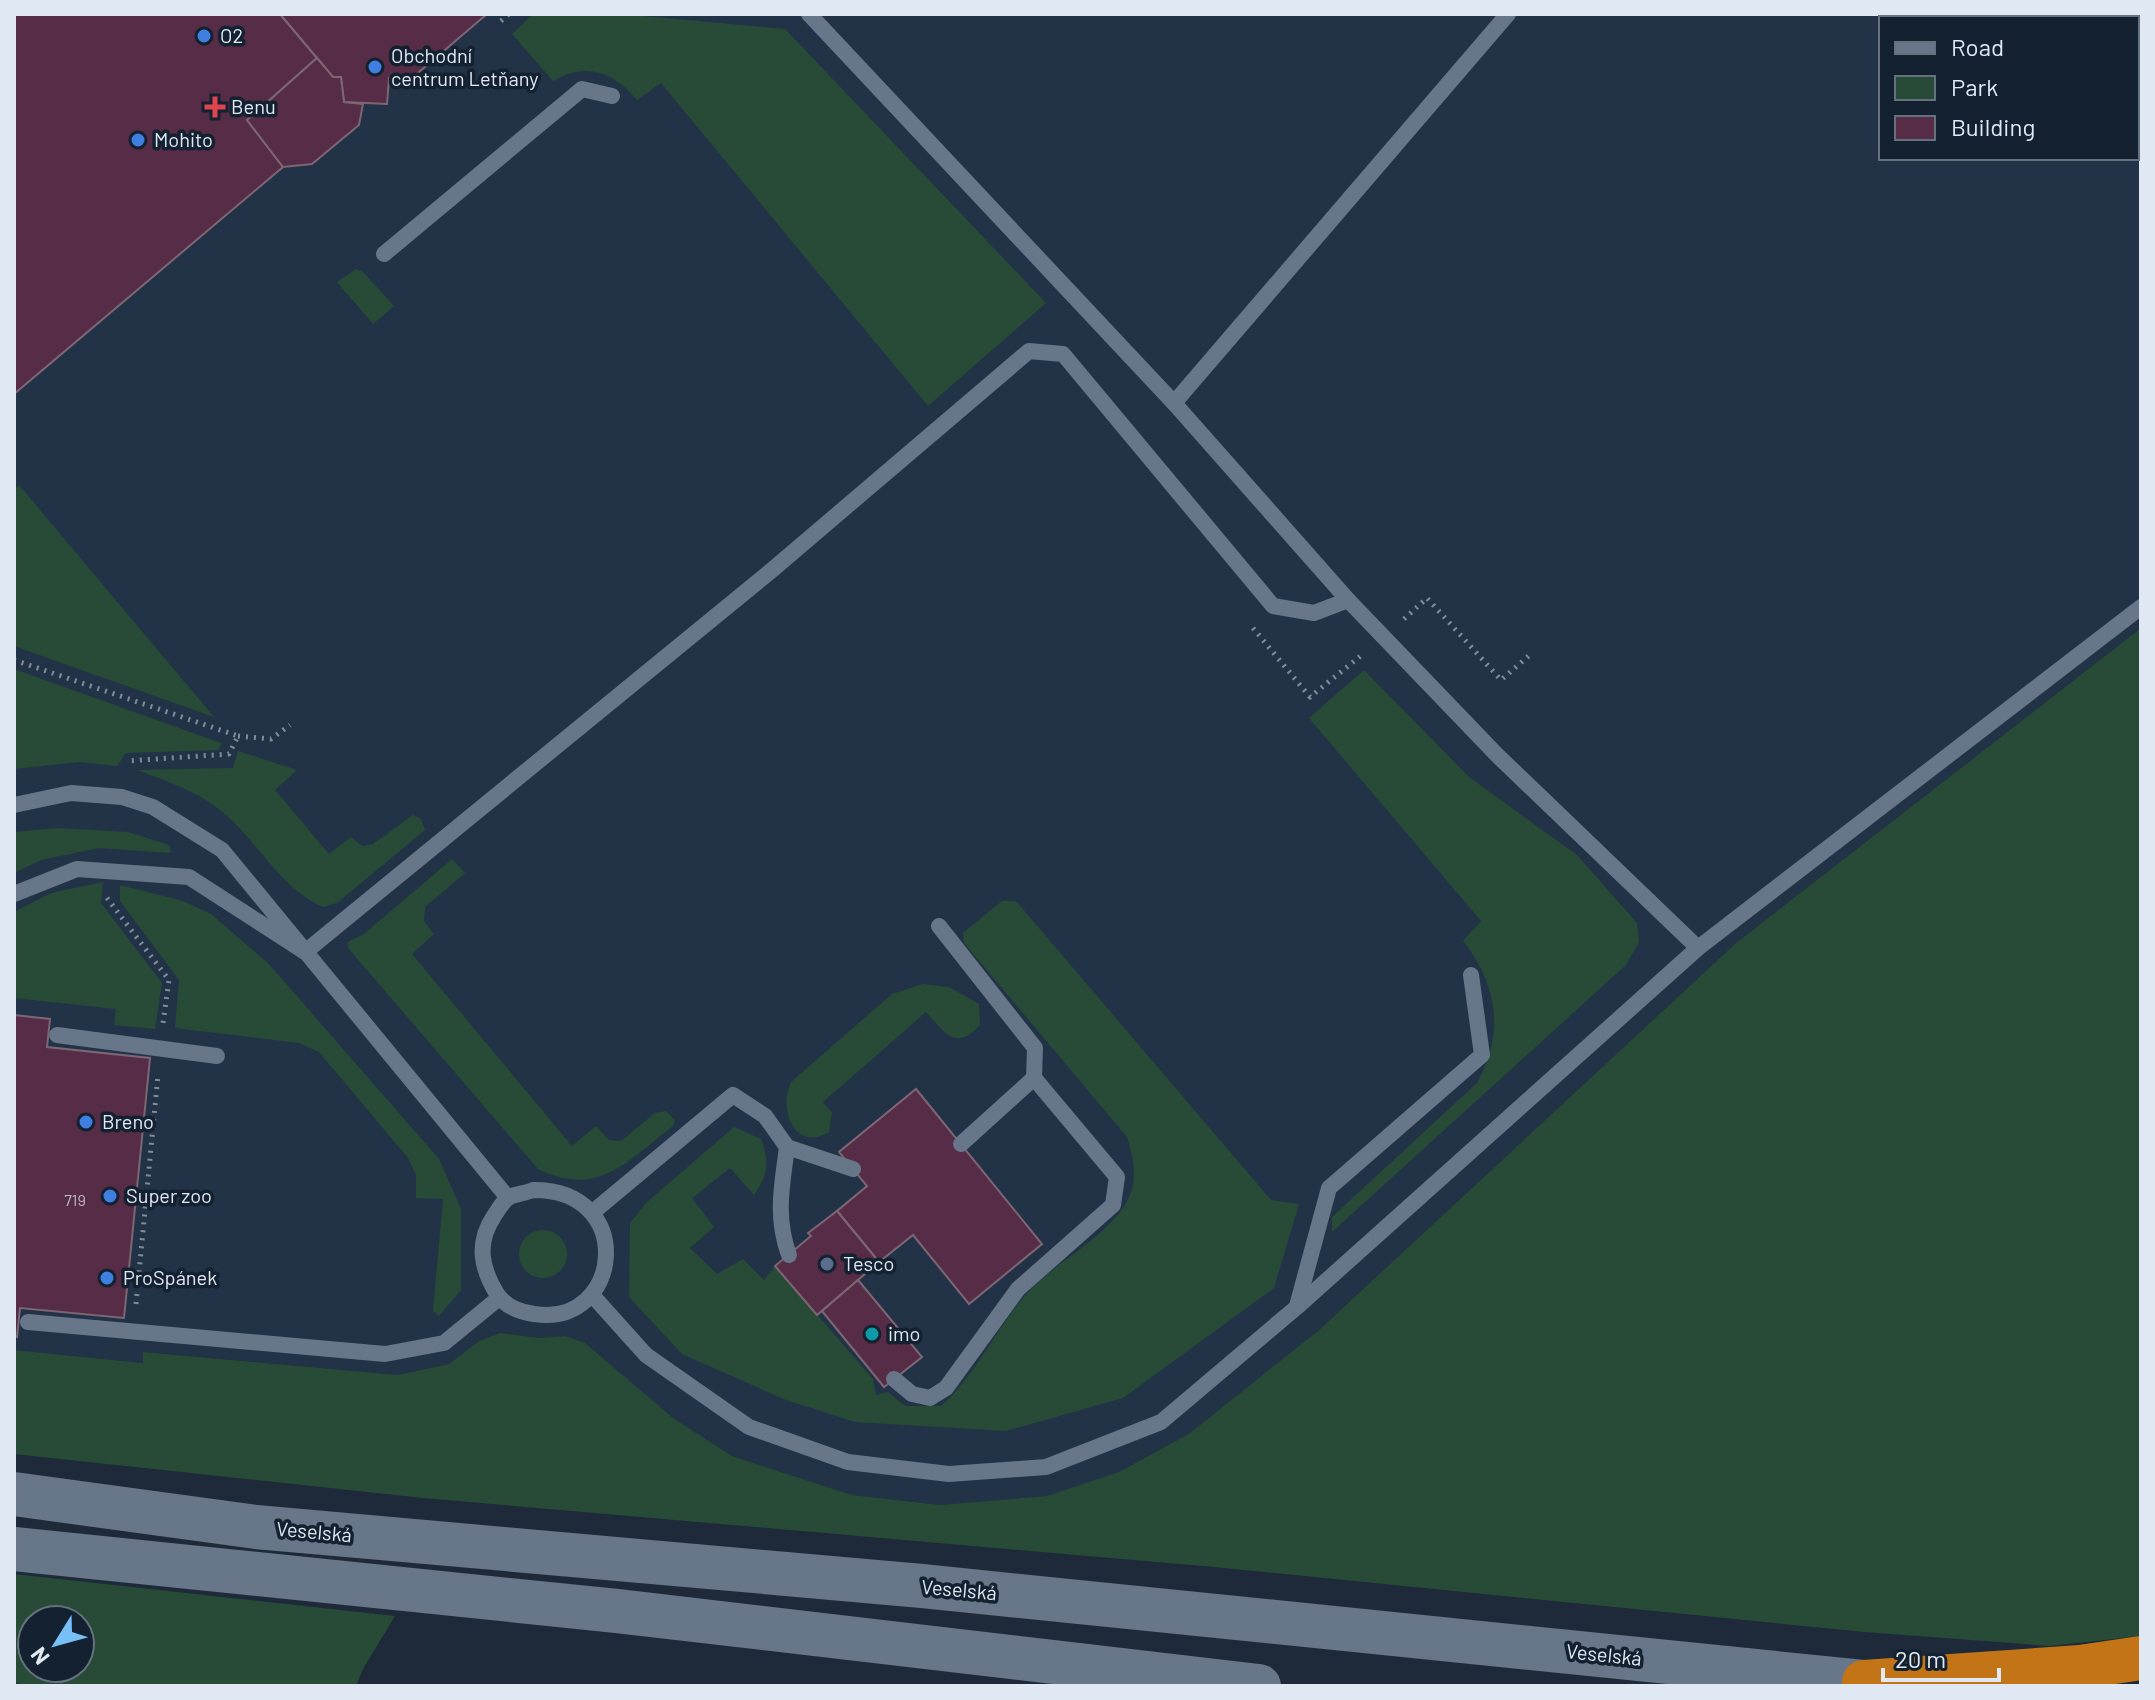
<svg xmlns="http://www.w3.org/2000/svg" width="2155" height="1700" viewBox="0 0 2155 1700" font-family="Barlow,sans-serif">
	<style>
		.built { fill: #223348; fill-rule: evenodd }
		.green { fill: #274b36; fill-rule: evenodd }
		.building { fill: #572c47; stroke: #7d6673; stroke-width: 2 }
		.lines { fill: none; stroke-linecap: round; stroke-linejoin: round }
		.path { stroke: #828c99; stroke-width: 5; stroke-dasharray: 2 6; stroke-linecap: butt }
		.lane { stroke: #677688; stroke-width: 16 }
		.secondary { stroke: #677688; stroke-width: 44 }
		.highway { stroke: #c37416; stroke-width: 44 }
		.shop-dot { fill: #3f7fe0; stroke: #142130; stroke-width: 3 }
		.health-dot { fill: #e0444e; stroke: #142130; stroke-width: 3 }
		.service-dot { fill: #5c6f8a; stroke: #142130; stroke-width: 3 }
		.culture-dot { fill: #0f9aa8; stroke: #142130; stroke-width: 3 }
		.labels { text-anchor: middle; stroke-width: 7; stroke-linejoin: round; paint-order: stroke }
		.number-label { font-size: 16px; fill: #beb9c8 }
		.poi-label { font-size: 20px; fill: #e0e8f3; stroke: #142130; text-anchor: start }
		.street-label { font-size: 20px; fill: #e0e8f3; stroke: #142130 }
	</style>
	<rect width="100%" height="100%" fill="#1e2a3a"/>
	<path class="built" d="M14,14H2141V628L1736,943L1319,1330L1190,1433L1119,1472L1047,1496L940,1505L852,1495L732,1456L673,1418L565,1337L539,1338L500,1333L479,1341L449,1364L398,1375L144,1352V1363L14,1350ZM1881,18H2137V158H1881Z"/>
	<g class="green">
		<path d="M533,14H622L785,29L1046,303L928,406L661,83L637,100C613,71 586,62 553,81L512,34Z"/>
		<polygon points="356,269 363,272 394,306 373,324 337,282"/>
		<polygon points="19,485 214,717 14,646 14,490"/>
		<polygon points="2141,628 2141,1636 2049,1646 1864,1632 1214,1567 423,1498 14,1454 14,1350 143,1363 143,1352 398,1375 449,1364 479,1341 500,1333 539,1338 565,1336 585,1343 673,1418 732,1456 852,1495 940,1505 1047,1496 1119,1472 1190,1433 1319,1330 1736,943"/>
		<polygon points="14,669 221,743 222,743 218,750 126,753 117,766 79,762 14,769"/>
		<path d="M1364,670L1469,777L1577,855L1637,923L1639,942L1626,965L1332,1232V1217L1477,1083C1505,1033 1498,985 1463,941L1481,921L1309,718Z"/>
		<path d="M238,751L297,770L275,790L329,854L351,837L362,846L373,844L413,815L421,819L425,830L337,903L323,907C279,888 257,839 220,810C195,790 166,781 137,770L233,768Z"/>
		<polygon points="58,828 128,832 169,845 171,853 99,848 41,860 14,873 14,832"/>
		<path d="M452,859L465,873L425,907L424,921L434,934L412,954L572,1146L596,1126L609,1140L621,1141L655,1113L666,1111L675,1120L673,1126C628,1160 599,1199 538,1169L348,948V942L364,934Z"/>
		<polygon points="103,882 101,903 162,983 155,1029 114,1025 116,1009 14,998 14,912 51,893"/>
		<polygon points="120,885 183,901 211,914 268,963 439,1159 461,1209 461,1290 439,1316 433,1311 443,1199 416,1198 416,1175 408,1158 319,1052 299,1043 175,1028 179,980 120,901"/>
		<path d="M1002,901H1016L1271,1200L1299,1204L1274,1288L1123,1398L1006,1431L855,1422L786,1400L682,1354L629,1297L630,1223L646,1203L734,1127L761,1139C770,1162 768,1175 754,1195L730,1168L692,1198L714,1227L690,1248L717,1274L743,1259L764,1280L775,1266L873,1379L876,1395L888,1392L905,1406H941C978,1373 997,1325 1031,1289C1057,1262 1115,1231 1129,1197C1138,1177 1133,1156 1127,1137L964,943L963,933Z"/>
		<path d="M923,984L949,987L979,1004L980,1025C955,1053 944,1031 926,1012L823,1102L832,1113L829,1132C795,1153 778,1110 791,1082L892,994Z"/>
		<circle cx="543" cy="1254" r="24"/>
		<path d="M14,1574L395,1616L363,1669L356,1686H36L14,1683ZM32,1620H80V1668H32Z"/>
	</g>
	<g class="building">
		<polygon points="14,14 280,14 317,58 247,120 283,167 14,394"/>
		<polygon points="280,14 487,14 412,78 389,78 387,104 344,102 341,77 333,77"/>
		<polygon points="317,58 333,77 341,77 344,102 363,104 359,125 312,164 283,167 247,120"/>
		<polygon points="14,1015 50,1019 47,1047 150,1058 124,1318 20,1308 17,1337 14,1336"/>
		<polygon points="916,1089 1042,1244 969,1304 913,1235 879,1262 837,1211 867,1186 839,1152"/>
		<polygon points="837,1211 879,1262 817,1315 775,1266 811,1236 808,1233"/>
		<polygon points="858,1280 922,1357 884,1387 822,1311"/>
	</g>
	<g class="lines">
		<g class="path">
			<polyline points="501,21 509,14"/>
			<polyline points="1404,619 1427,598 1501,680 1531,654"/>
			<polyline points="1253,628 1310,697 1363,654"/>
			<polyline points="14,660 238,736 229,754 127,761"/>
			<polyline points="238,736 271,739 290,725"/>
			<polyline points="107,898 169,980 163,1023"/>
			<polyline points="136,1304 158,1075"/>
		</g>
		<g class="lane">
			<polyline points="809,14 1174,403 1348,600 1497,755 1698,948"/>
			<polyline points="2032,14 2036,18"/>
			<polyline points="2137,105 2141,108"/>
			<polyline points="384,254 582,89 612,96"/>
			<polyline points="1174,403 1508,14"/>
			<polyline points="14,805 71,793 122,797 153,807 222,850 508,1198"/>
			<polyline points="14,894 77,869 189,877 305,952 772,570 1029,351 1063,354 1273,606 1314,613 1348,600"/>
			<polyline points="939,926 1035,1048 1034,1078 961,1144"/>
			<polyline points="57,1035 217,1056"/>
			<path d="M787,1147C782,1186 775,1217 789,1255"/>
			<path d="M533,1190C638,1189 622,1328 534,1314C520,1312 505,1306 497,1294C481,1268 476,1243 494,1216C498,1210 503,1201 509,1197C516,1194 526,1193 533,1190Z"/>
			<polyline points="593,1212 733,1095 765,1116 787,1147 853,1169"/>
			<polyline points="593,1296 646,1355 749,1427 848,1462 949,1474 1046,1467 1161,1422 1297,1307 1698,948 2141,607"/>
			<polyline points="1297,1306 1329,1188 1482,1055 1471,975"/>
			<polyline points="28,1322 385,1354 444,1343 499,1298"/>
			<polyline points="894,1379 912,1394 930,1398 946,1388 1018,1289 1113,1205 1117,1177 1034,1078"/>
		</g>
		<g class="secondary">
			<polyline points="14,1494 256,1527 922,1586 1903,1686"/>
			<polyline points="14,1549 617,1611 1259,1686"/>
		</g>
		<polyline class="highway" points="1864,1682 2080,1667 2141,1658"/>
	</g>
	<g class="shop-dot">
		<circle cx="204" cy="36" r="8"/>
		<circle cx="375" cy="67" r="8"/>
		<circle cx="138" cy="140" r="8"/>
		<circle cx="86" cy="1122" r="8"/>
		<circle cx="110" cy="1196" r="8"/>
		<circle cx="107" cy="1278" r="8"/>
	</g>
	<path class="health-dot" d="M211 95h8v8h8v8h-8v8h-8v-8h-8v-8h8z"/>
	<circle class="service-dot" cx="827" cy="1264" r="8"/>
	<circle class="culture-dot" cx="872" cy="1334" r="8"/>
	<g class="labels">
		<g class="number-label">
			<text x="75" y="1206">719</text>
		</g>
		<g class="poi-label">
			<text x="220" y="43">O2</text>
			<text x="391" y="63">Obchodní<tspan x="391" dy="23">centrum Letňany</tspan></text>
			<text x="231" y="114">Benu</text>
			<text x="154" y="147">Mohito</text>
			<text x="102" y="1129">Breno</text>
			<text x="126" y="1203">Super zoo</text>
			<text x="843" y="1271">Tesco</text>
			<text x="123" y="1285">ProSpánek</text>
			<text x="888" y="1341">imo</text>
		</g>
		<g class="street-label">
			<text transform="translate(314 1532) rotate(5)" y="7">Veselská</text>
			<text transform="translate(959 1590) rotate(5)" y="7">Veselská</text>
			<text transform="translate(1604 1655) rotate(6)" y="7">Veselská</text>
		</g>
	</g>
	<rect width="2155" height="1700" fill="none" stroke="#e0e8f3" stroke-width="32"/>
	<rect x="1879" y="16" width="260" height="144" fill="#142130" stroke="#66717e" stroke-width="2"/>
	<rect x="1895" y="42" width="40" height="12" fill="#677688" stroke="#66717e" stroke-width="2"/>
	<text x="1951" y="56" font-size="24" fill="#e0e8f3">Road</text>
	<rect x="1895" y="76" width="40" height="24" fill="#274b36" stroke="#66717e" stroke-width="2"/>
	<text x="1951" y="96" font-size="24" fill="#e0e8f3">Park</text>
	<rect x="1895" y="116" width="40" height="24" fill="#572c47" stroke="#66717e" stroke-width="2"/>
	<text x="1951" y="136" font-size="24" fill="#e0e8f3">Building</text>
	<g transform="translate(56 1644) rotate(233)"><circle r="38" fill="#142130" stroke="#66717e" stroke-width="2"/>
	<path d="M0-6L14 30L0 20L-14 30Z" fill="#78bff7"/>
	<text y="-12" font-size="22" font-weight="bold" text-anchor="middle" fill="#e0e8f3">N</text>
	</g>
	<path d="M1883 1668v12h116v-12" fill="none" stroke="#e0e8f3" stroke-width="4"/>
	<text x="1895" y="1668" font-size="24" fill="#e0e8f3" stroke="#142130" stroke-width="6" paint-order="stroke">20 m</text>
</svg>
